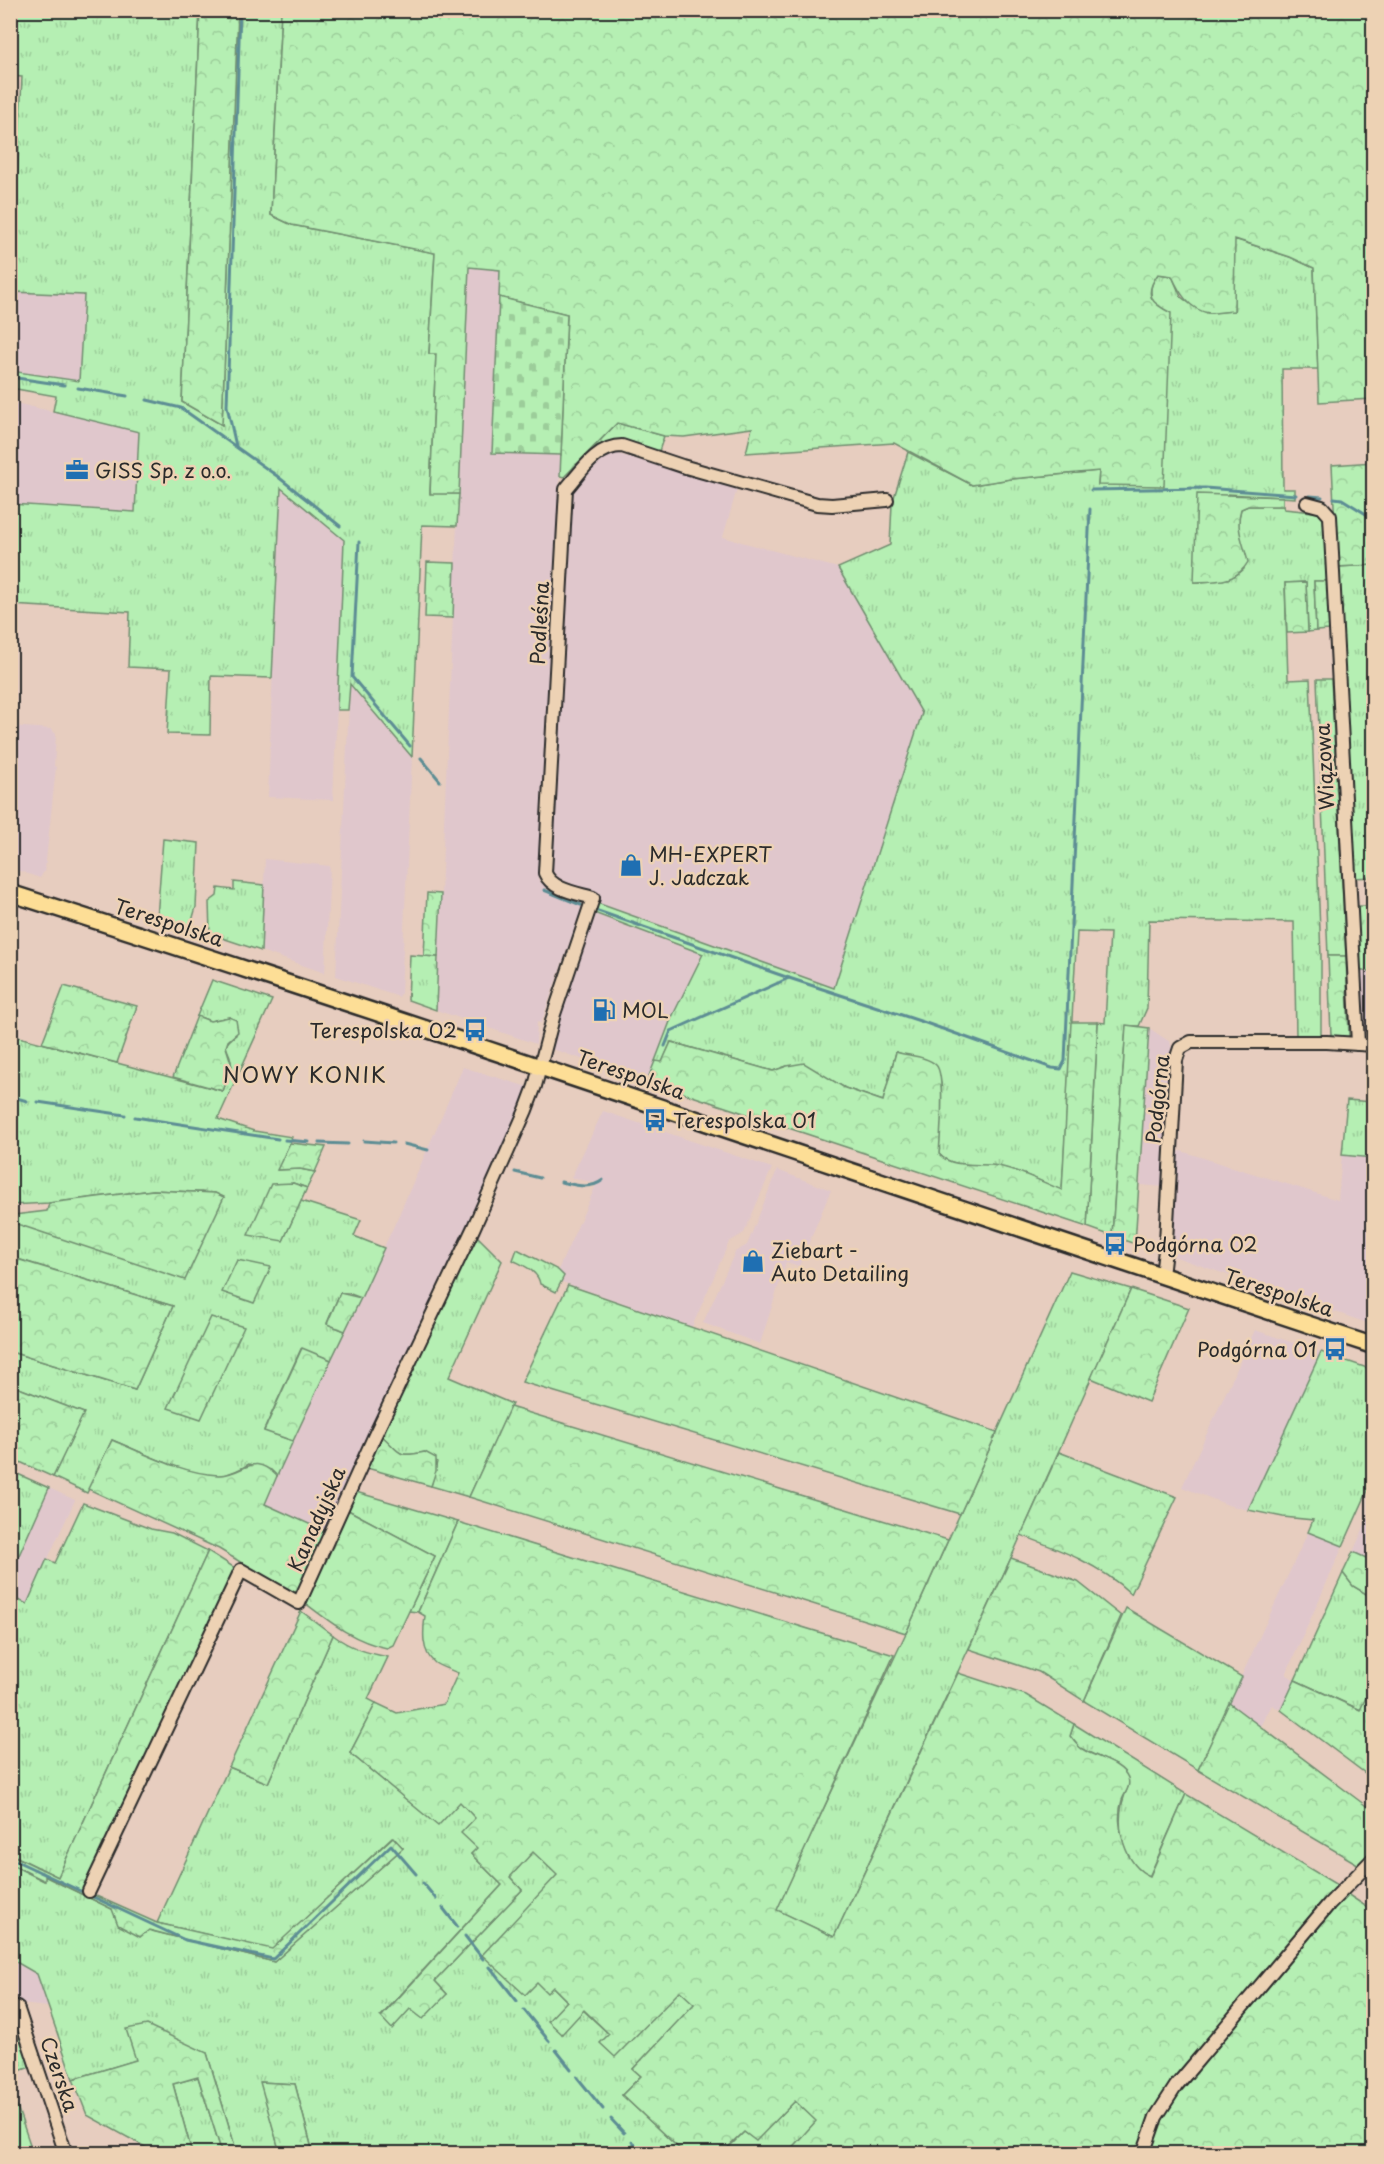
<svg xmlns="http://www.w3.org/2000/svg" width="1384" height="2164" viewBox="0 0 1384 2164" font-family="'Playpen Sans',sans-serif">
	<defs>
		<pattern id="grass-tufts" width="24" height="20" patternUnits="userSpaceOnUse" patternTransform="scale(1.5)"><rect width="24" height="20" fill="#b5efb3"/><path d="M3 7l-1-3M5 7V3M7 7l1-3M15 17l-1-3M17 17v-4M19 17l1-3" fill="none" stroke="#9ccd9a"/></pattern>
		<pattern id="forest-crowns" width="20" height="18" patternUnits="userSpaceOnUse" patternTransform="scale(1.5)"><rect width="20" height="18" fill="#b5efb3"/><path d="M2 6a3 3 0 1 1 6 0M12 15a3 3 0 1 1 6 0" fill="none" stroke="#9ccd9a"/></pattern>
		<pattern id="cemetery-stones" width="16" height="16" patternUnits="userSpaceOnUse" patternTransform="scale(1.5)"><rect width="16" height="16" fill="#b5efb3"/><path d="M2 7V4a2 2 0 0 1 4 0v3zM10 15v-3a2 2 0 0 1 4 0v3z" fill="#9ccd9a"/></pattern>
	</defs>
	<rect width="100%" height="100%" fill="#e7cdbf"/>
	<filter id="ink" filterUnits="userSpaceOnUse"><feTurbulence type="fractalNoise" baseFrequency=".0167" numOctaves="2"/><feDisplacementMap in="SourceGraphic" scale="12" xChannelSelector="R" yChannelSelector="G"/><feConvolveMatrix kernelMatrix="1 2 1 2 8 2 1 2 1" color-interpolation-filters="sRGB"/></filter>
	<g filter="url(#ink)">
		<g fill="#e0c7cc">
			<polygon points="468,267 500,270 492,452 561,455 538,879 544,885 584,902 541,1023 537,1022 536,1044 436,1010"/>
			<polygon points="12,292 84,295 79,381 11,371"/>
			<polygon points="15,403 139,431 135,512 11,504 10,447 13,445 14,434 11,431 11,406"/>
			<polygon points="615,453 737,489 723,537 838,568 922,713 834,988 597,903 600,896 563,883 552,871 571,492 607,454"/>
			<polygon points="280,487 344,540 333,800 268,797"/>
			<polygon points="350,683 412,757 401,993 399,997 336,976"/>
			<polygon points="11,726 51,729 56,734 54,766 56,767 45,870 40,878 11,868"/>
			<polygon points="265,859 330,866 325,973 261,951"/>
			<polygon points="594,913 703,953 671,1019 647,1081 549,1048"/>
			<polygon points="1357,971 1373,971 1373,1038 1362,1038"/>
			<polygon points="1149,1028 1170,1042 1173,1053 1165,1187 1140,1185"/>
			<polygon points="463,1067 531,1088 327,1532 264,1504 398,1217"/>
			<polygon points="603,1111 772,1168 744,1233 729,1242 692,1327 562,1282 564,1276 558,1270 597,1183 571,1178"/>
			<polygon points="1181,1151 1338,1200 1342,1155 1373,1158 1373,1325 1170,1255 1176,1153"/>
			<polygon points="777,1170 831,1190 799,1266 786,1262 760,1344 703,1323 735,1252 747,1245"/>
			<polygon points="1255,1330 1321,1352 1248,1510 1228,1505 1182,1487"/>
			<polygon points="49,1488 75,1500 27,1604 11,1596 11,1573"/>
			<polygon points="1373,1507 1373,1561 1353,1552"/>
			<polygon points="1308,1532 1343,1546 1286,1674 1295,1680 1281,1710 1272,1705 1260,1727 1229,1703"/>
			<polygon points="10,1959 37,1974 49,2007 11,2003"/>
		</g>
		<g fill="url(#grass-tufts)" stroke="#708d6f" stroke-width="1.5">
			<polygon points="11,11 200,11 182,402 222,425 238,11 281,11 271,215 292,225 435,253 429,353 436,353 430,493 459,494 457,526 422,525 412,757 350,684 348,710 337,710 344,540 281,488 272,678 211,676 210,735 167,734 171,669 128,667 130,612 11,605 11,504 135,512 139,432 53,411 56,396 11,388 11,371 79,381 84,295 12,292 22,77 11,76 11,79"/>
			<path d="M 1234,239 L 1290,257 L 1314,268 L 1318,369 L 1282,369 L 1283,489 L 1295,489 L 1295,498 L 1228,494 L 1194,582 C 1213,581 1230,583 1244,569 L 1246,554 C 1238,542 1237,522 1241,509 L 1248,506 L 1283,506 L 1284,509 L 1323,513 L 1327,581 L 1314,581 L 1316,631 L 1308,632 L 1306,582 L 1285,583 L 1288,680 L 1310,679 L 1321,956 L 1321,1034 L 1318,1036 L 1296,1035 L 1294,922 L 1149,920 L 1147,1008 L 1139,1026 L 1126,1026 L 1112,1236 L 1087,1227 L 1098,1022 L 1105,1023 L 1110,933 L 1077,932 L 1062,1191 C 1042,1182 1021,1171 999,1167 C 981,1162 953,1170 939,1154 L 941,1083 L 902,1054 L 896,1052 L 883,1101 L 845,1088 L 825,1077 L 787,1066 L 773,1071 L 671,1042 L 662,1063 L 655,1061 L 671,1019 L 703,954 L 594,913 L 597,903 L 834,988 L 922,713 L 838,568 L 890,545 L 892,504 L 908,452 L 972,485 L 1011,479 L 1099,471 L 1098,485 L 1154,304 C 1149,292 1150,284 1158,274 L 1172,276 L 1181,297 L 1192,305 L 1207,313 L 1234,311 Z"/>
			<polygon points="617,423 664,436 658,454 617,441 594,447"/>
			<polygon points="1373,565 1373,877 1353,878 1337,567"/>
			<polygon points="1317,679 1331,679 1346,956 1328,956"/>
			<polygon points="163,839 199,843 196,907 190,928 157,918"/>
			<polygon points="234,882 264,885 261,951 210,934 209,902 217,896 218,888 234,890"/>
			<polygon points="1354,906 1373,906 1373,971 1357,971"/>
			<polygon points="410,955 438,957 436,1010 408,1000"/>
			<path d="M 212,980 L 272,1000 L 218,1119 L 254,1131 L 292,1137 L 278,1170 L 300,1169 L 315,1172 L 307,1188 L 293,1183 L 283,1241 L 301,1201 L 361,1220 L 354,1236 L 384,1248 L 361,1298 L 348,1293 L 340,1293 L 327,1323 L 345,1331 L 331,1360 L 301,1349 L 264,1430 L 293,1441 L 277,1476 L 271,1470 L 249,1464 C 241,1469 233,1473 223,1475 C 192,1479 142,1452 112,1440 L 87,1493 L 53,1477 L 83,1413 L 11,1385 L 11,1352 L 135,1390 L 173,1306 L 11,1257 L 11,1222 L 223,1197 L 215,1193 L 153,1190 L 49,1203 L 11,1205 L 11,1035 L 223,1091 C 225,1084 232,1067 231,1061 C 229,1047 219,1048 236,1035 L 236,1020 L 229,1017 L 210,1021 L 197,1016 Z"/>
			<polygon points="1347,1100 1373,1102 1373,1158 1342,1155"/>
			<path d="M 474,1233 L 502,1261 L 449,1377 L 512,1404 L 469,1497 L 431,1486 L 437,1462 L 425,1452 C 396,1458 401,1453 382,1436 Z"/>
			<path d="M 517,1249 L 558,1270 L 564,1276 L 556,1292 L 540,1284 C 538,1271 524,1266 513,1260 Z"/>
			<polygon points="1070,1271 1131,1289 1011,1558 834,1937 776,1910 906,1633"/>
			<polygon points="1321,1352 1373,1370 1373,1479 1343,1546 1308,1532 1313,1520 1283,1517 1248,1510"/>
			<polygon points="11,1471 49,1488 11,1573"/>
			<polygon points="356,1492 458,1522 418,1612 409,1611 435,1556 348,1510"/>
			<polygon points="83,1503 151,1529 172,1533 208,1551 58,1877 11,1854 10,1596 27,1604 47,1559 55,1563"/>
			<polygon points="1343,1573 1353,1586 1373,1598 1373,1683 1361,1710 1295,1680"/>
			<polygon points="1126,1608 1242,1677 1198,1770 1084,1701"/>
			<path d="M 333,1635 C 350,1648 367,1653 388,1657 L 368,1699 L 376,1703 L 350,1753 L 438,1825 L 460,1801 L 475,1818 L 477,1849 L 471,1854 L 502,1885 L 381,2016 L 410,2009 L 447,1994 L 435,1981 L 522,1890 L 510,1877 L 533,1851 L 557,1874 L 525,1995 L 537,1982 L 553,1987 L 567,2001 L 562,2033 L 583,2010 L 609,2034 L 680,1990 L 695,2004 L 633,2069 L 641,2076 L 622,2095 L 684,2153 L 313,2153 L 295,2084 L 261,2082 L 280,2153 L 237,2153 L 207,2053 L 137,2060 L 73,2079 L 37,1974 L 11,1959 L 10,1864 L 44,1881 L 44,1876 L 112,1909 L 148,1930 L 274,1962 L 403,1848 L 392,1837 L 272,1950 L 157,1923 L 229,1767 L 268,1783 Z"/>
			<path d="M 1074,1724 L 1186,1794 L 1149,1877 C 1118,1860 1114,1816 1128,1787 L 1116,1765 L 1080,1748 L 1070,1736 Z"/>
			<polygon points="10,2003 33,2066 11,2074 10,2074"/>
			<polygon points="198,2077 222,2153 192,2153 173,2084"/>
			<polygon points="10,2086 33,2153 11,2153"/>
			<polygon points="795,2101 817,2121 787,2153 722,2154 744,2132 756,2140"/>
		</g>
		<g fill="url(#forest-crowns)" stroke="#708d6f" stroke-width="1.5">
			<polygon points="200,11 238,11 222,425 182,402"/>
			<path d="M 281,11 L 1373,11 L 1373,399 L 1319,402 L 1314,268 L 1290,257 L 1235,239 L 1234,311 C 1226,311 1216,314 1209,313 C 1189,310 1179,292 1172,276 L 1158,274 C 1143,295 1151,303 1171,313 L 1164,486 L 1098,485 L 1099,471 L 1011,479 L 972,485 L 894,443 L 746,453 L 752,428 L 684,437 L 664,436 L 617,423 L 564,477 L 560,476 L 567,314 L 499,297 L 500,270 L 469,267 L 459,494 L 430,494 L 436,354 L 429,354 L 435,253 L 292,225 L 271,215 Z"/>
			<polygon points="1373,462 1373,565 1337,567 1332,465"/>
			<path d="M 1197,494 L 1283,497 L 1283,506 L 1248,506 L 1241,509 C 1235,529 1244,544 1248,562 C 1236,583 1216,581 1194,582 Z"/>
			<polygon points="427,562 455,563 453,618 425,617"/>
			<polygon points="1314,581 1327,581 1329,630 1316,631"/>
			<polygon points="1306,582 1308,632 1287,633 1285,583"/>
			<polygon points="427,893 441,894 438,957 424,956"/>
			<polygon points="1328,956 1346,956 1349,1037 1331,1036"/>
			<polygon points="64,986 137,1006 117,1063 42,1043"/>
			<polygon points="197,1016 210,1021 229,1017 236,1020 238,1032 228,1041 226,1047 232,1066 223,1091 173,1077"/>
			<path d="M 1071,1022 L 1098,1022 L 1087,1227 L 647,1081 L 655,1061 L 662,1062 L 671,1042 L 773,1071 L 787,1066 L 804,1063 L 845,1088 L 883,1101 L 896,1052 C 908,1056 927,1056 936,1065 C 946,1075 940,1138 939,1154 C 953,1170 981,1162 999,1166 C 1021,1171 1042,1182 1062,1190 Z"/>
			<polygon points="1126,1025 1149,1028 1135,1244 1112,1236"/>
			<polygon points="290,1143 326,1147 315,1172 300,1169 277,1170"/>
			<polygon points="293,1183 307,1188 283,1241 248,1235 271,1184"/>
			<polygon points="153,1190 215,1193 224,1197 185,1280 11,1222 14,1215 47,1211 49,1203"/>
			<polygon points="10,1257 173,1306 135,1390 11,1352"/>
			<polygon points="237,1260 271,1267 254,1303 222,1292"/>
			<polygon points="568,1285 997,1432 960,1514 522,1382"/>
			<polygon points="1131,1289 1189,1308 1148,1402 1091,1378"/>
			<polygon points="340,1293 361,1298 345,1331 327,1324"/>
			<polygon points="211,1317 244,1327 201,1419 168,1408"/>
			<polygon points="302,1348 331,1360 293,1441 264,1431"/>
			<polygon points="11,1385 84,1413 53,1477 11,1458 13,1444 10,1443"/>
			<polygon points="510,1407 948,1540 906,1633 469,1497"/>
			<path d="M 382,1436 C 402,1453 395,1458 425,1452 L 436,1458 L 436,1471 L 431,1486 L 367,1468 Z"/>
			<path d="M 112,1440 C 146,1454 181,1473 218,1475 C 244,1476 251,1450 277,1476 L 265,1504 L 327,1532 L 296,1596 L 219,1549 L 88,1489 Z"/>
			<path d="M 1059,1452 L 1177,1497 L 1131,1594 C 1099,1564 1061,1550 1021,1535 Z"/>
			<path d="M 348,1510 L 435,1556 L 393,1645 L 387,1648 C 355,1642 331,1623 305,1603 Z"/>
			<path d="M 458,1522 L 894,1655 L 777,1910 L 834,1937 L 958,1673 L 1026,1695 L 1074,1724 L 1070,1736 C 1073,1740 1077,1746 1082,1749 C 1095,1758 1122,1762 1128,1778 C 1131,1787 1125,1792 1122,1800 C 1114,1824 1125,1866 1150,1876 L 1186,1794 L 1337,1885 L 1167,2092 L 1139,2153 L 850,2154 L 841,2145 L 833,2153 L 787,2153 L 816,2121 L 795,2101 L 756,2141 L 744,2132 L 722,2153 L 684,2153 L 622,2095 L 641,2076 L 633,2069 L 694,2004 L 680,1991 L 615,2057 L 600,2043 L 609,2034 L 584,2010 L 562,2034 L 548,2021 L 567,2001 L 553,1987 L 547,1993 L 537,1983 L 525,1995 L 482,1955 L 557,1875 L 533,1852 L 510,1877 L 522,1890 L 435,1981 L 447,1994 L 423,2019 L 410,2009 L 392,2029 L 381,2017 L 502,1885 L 471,1854 L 477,1848 L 461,1833 L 475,1818 L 460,1802 L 438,1826 L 350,1753 L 376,1703 L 397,1713 L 444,1704 L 458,1673 C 451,1670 441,1667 435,1663 C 421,1652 423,1631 425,1616 L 418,1612 Z"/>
			<polygon points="208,1551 235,1568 85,1891 157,1923 272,1949 393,1837 403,1848 274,1962 149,1930 140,1937 118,1925 112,1909 45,1876 45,1881 11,1864 10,1854 58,1877"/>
			<polygon points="1353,1552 1373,1561 1373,1598 1353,1586 1343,1573"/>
			<polygon points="1011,1558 1078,1582 1121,1616 1084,1701 1039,1672 969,1649"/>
			<polygon points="301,1611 333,1635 268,1783 229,1767"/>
			<polygon points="1295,1680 1360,1710 1373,1683 1373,1779 1281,1710"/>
			<polygon points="1229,1703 1373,1811 1373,1855 1361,1866 1198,1770"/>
			<polygon points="1344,1892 1373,1911 1373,2153 1148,2154 1161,2119 1170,2101"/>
			<polygon points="147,2025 207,2053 237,2153 222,2153 198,2077 173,2084 192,2153 156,2153 87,2115 73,2079 136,2060 126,2029"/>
			<polygon points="260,2082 295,2084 313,2153 280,2153"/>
		</g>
		<polygon fill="url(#cemetery-stones)" stroke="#708d6f" stroke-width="1.5" points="499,297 567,314 561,455 492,453"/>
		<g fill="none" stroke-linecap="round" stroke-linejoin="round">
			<g stroke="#5d8d94" stroke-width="3">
				<polyline points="10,377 64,385"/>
				<polyline points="78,388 127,396"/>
				<polyline points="147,400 181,408 277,476 340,526"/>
				<polyline points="236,446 227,406 240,10"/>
				<polyline points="1091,490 1205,488 1296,495"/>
				<polyline points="1310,496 1322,497"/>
				<polyline points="1334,498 1342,499 1374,519"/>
				<polyline points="359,542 352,677 410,746"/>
				<polyline points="421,758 440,781"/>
				<polyline points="544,890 581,905"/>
				<polyline points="598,911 789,978"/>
				<polyline points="665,1046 671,1031 789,978 923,1022 1052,1068 1061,1069 1065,1061 1090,509"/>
				<polyline points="10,1096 27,1101"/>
				<polyline points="38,1102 125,1115"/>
				<polyline points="135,1117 278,1139"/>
				<polyline points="285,1140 309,1142"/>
				<polyline points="364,1141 393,1143"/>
				<polyline points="319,1143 348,1144"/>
				<polyline points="404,1144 428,1150"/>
				<polyline points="515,1172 540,1178"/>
				<path d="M 561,1182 C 575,1185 590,1190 603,1180"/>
				<polyline points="10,1858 185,1940 273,1959 391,1845 416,1874"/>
				<polyline points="423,1883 436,1899"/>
				<polyline points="443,1908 457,1926"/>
				<polyline points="465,1936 483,1959"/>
				<polyline points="490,1967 517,2001"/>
				<polyline points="524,2010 549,2041"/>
				<polyline points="556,2050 571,2069"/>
				<polyline points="577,2077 603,2109"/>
				<polyline points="611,2119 624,2133"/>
				<polyline points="632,2142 643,2154"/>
			</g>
			<g stroke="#2b2b2b" stroke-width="16">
				<g id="minor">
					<polyline points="1307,503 1322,507 1330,516 1358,1044"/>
					<polyline points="1162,1276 1166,1241 1176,1060 1180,1048 1191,1042 1327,1042 1374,1045"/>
					<path d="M 89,1891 L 241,1570 L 299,1603 L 374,1437 L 473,1229 L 526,1110 L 535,1086 L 554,1014 L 593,898 C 577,893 552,890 545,873 L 566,489 C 581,472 596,446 622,446 L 682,466 L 817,504 L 832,505 L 887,500"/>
					<polyline points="17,2007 66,2154"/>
					<polyline points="1143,2154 1156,2117 1176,2086 1329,1904 1374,1858"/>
				</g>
			</g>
			<g stroke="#2b2b2b" stroke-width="20">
				<path id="major" d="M 10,893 C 466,1039 919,1196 1374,1346"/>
			</g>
			<use href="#minor" stroke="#edd2b4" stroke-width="12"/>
			<use href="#major" stroke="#fdde96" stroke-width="15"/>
		</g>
	</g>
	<defs>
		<g id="office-bare" transform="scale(1.8)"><path d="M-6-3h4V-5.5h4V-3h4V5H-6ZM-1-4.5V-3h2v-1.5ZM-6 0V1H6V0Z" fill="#1f6fb2" stroke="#edd2b4" stroke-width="2.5" paint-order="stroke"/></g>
		<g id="shop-bare" transform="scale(1.8)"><path d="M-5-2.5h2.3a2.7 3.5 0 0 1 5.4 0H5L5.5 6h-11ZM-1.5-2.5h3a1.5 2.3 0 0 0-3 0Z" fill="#1f6fb2" stroke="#edd2b4" stroke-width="2.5" paint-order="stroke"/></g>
		<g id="fuel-bare" transform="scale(1.8)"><path d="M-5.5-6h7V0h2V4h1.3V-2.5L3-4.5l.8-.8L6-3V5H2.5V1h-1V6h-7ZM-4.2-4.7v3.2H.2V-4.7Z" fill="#1f6fb2" stroke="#edd2b4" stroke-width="2.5" paint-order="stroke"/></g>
		<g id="bus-bare" transform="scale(1.8)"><path d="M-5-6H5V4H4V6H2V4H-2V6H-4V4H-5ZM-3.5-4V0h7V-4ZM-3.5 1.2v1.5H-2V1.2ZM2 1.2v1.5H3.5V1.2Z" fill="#1f6fb2" stroke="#edd2b4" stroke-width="2.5" paint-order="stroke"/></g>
	</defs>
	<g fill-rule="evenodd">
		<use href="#office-bare" x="77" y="470"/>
		<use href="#shop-bare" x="631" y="865"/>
		<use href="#fuel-bare" x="604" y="1010"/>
		<use href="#bus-bare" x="475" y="1030"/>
		<use href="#bus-bare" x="655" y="1120"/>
		<use href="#bus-bare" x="1115" y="1244"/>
		<use href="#shop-bare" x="753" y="1261"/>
		<use href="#bus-bare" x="1335" y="1349"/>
	</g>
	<g text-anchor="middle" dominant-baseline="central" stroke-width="5" stroke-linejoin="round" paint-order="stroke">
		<g font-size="20" fill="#2b2b2b" stroke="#edd2b4" text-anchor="start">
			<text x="95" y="470">GISS Sp. z o.o.</text>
			<text x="649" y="854">MH-EXPERT<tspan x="649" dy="23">J. Jadczak</tspan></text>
			<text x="622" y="1010">MOL</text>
			<text x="457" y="1030" text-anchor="end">Terespolska 02</text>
			<text x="673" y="1120">Terespolska 01</text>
			<text x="1133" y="1244">Podgórna 02</text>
			<text x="771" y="1250">Ziebart -<tspan x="771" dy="23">Auto Detailing</tspan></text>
			<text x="1317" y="1349" text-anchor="end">Podgórna 01</text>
		</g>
		<g font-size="20" fill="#2b2b2b" stroke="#edd2b4">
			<text transform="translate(539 623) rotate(-87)">Podleśna</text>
			<text transform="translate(1324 767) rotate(-93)">Wiązowa</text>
			<text transform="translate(169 922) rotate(18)">Terespolska</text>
			<text transform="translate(631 1074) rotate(19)">Terespolska</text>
			<text transform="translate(1157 1099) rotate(-84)">Podgórna</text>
			<text transform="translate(1279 1292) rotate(18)">Terespolska</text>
			<text transform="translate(316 1519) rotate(-66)">Kanadyjska</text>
			<text transform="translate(60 2074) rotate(71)">Czerska</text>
		</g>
		<g font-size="22" letter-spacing="1.5" fill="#2b2b2b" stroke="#edd2b4">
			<text x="305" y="1073">NOWY KONIK</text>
		</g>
	</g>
	<rect width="1384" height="2164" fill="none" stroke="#edd2b4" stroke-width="36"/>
	<rect x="18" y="18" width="1348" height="2128" fill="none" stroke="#2b2b2b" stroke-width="2" filter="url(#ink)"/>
</svg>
